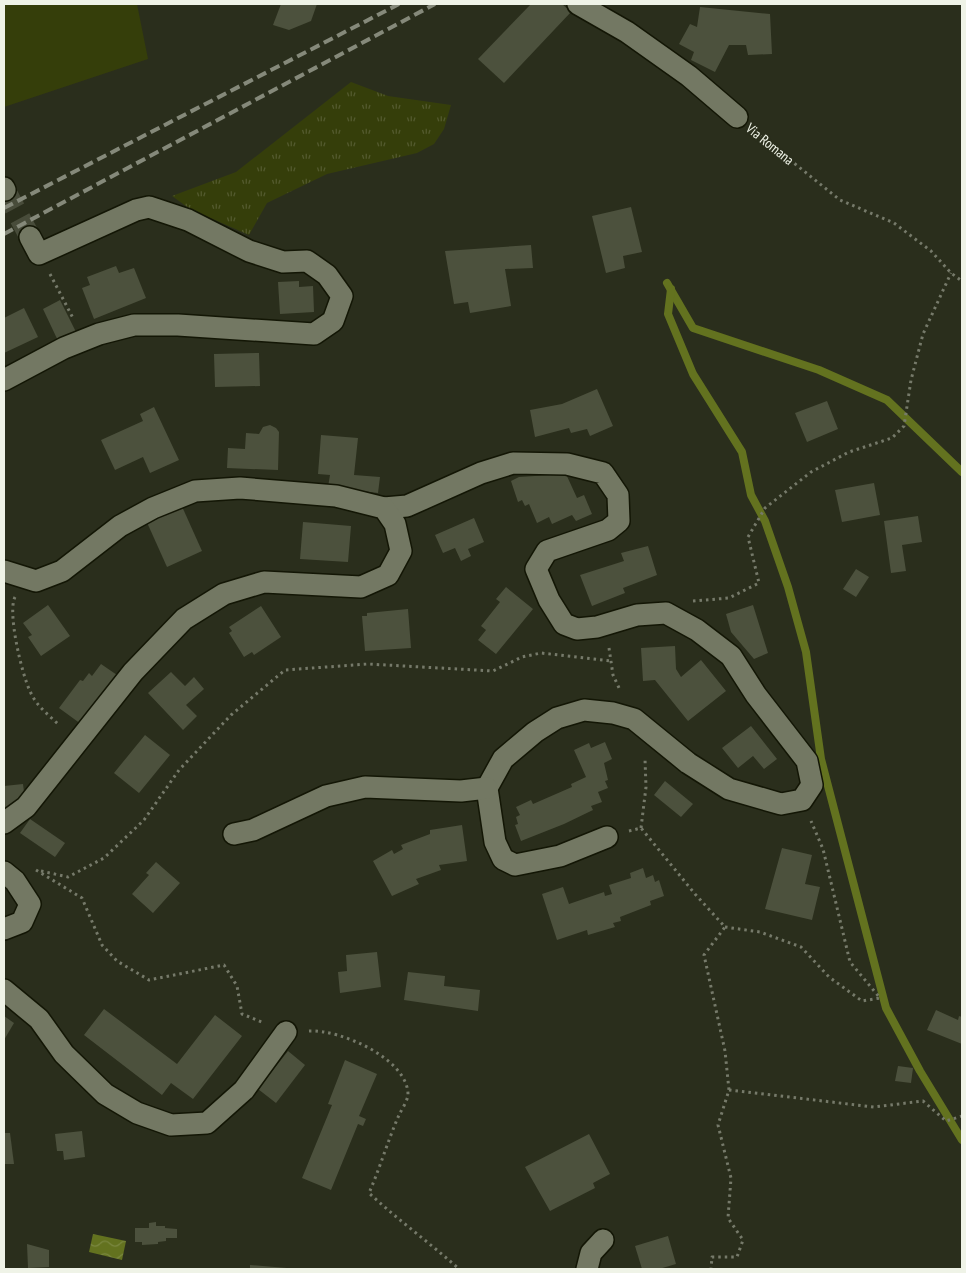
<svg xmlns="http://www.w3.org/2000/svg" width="966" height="1273" viewBox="0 0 966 1273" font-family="'PT Sans Narrow',sans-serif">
	<defs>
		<pattern id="park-tufts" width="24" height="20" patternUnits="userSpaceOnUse" patternTransform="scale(1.25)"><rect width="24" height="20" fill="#353e0a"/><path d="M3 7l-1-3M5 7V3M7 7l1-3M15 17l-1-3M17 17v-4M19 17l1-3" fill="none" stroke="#535a2e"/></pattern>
		<pattern id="water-waves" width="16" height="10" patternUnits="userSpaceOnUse" patternTransform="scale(1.25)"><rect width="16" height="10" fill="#63721f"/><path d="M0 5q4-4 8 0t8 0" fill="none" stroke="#7a8740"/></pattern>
	</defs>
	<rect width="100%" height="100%" fill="#2a2e1c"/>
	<polygon fill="url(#park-tufts)" points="351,82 388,96 451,105 444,129 434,144 417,153 327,174 267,203 249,235 190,209 172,196 236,172"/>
	<polygon fill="#353e0a" points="4,4 137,4 148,59 4,107"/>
	<polygon fill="url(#water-waves)" points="93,1234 126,1241 122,1260 89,1252"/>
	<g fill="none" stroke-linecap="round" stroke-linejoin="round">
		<g stroke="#63721f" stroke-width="8">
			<polyline points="667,283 693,328 819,370 887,400 962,472"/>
			<polyline points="671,289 668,314 693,374 742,452 751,495 765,521 788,587 806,652 821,759 886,1008 920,1071 962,1140"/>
		</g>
	</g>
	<g fill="#4c513d">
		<polygon points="281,4 317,4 311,21 289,30 273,25"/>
		<polygon points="531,4 562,4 571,12 504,83 478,59"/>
		<polygon points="700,7 770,14 772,54 748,55 746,45 729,45 715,72 691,60 694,52 679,44 690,24 697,27"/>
		<polygon points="631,207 642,252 623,256 625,268 606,273 592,216"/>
		<polygon points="531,245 533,268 505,269 511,306 470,313 468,302 454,304 445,251"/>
		<polygon points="116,266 119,273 134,268 146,298 94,319 82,288 90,285 87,277"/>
		<polygon points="299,281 299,287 313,286 314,312 280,314 278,282"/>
		<polygon points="60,300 78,336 60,345 43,309"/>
		<polygon points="24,308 38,337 4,353 4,318"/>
		<polygon points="259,353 260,386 215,387 214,354"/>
		<polygon points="597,389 613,426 590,436 587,429 571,433 569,428 535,437 530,410 562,404"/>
		<polygon points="827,401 838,429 807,442 795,413"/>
		<polygon points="154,407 179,460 150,473 143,457 115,470 101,440 143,421 140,414"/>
		<polygon points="270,425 276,428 279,432 278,470 227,468 228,448 245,449 246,433 259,434 263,427"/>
		<polygon points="321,435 358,438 354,475 380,477 378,493 328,487 330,475 318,474"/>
		<polygon points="566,474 577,498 584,495 592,514 576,521 572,515 552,524 549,517 537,523 529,504 525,506 522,500 518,502 511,481 519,477"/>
		<polygon points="874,483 880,515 842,522 835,490"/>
		<polygon points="180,502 202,551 167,567 145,518"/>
		<polygon points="918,516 922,542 902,545 906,571 891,573 884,521"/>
		<polygon points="474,518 484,542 468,549 471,556 461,561 455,548 443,553 435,535"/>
		<polygon points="303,522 351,526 348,562 300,559"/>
		<polygon points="648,546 657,575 623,588 625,593 592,606 580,575 624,561 621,553"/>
		<polygon points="856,569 869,577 856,597 843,589"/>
		<polygon points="506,587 533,609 496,654 478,640 486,630 481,626 500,602 496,599"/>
		<polygon points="48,605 70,636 41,656 28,637 32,635 23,623"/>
		<polygon points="753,605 768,653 754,659 731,632 726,614"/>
		<polygon points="261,606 281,637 254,655 252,652 244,657 229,633 232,631 229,627"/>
		<polygon points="408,609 411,648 365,651 362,616 367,616 367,613"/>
		<polygon points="675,646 676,669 681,677 701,660 726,691 688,721 655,680 643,681 641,648"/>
		<polygon points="101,664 117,675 81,724 59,708 80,680 83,681 89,673 92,676"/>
		<polygon points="171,672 185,686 194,677 204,689 186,705 197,716 183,730 148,693"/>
		<polygon points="751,726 777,759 764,769 753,756 738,768 722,748"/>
		<polygon points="145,735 170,755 139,793 114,773"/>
		<polygon points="605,742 612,759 604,763 608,780 605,781 608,788 598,792 602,802 591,806 593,810 564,824 521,841 515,825 518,824 516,817 520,815 516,807 531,800 533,804 572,787 571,784 586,777 574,750 589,743 591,748"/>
		<polygon points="665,781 693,804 681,817 654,795"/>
		<polygon points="23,784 25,800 17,808 4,810 4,786"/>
		<polygon points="30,819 65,843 55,857 20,833"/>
		<polygon points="462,825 467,861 439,865 441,870 416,879 419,884 392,896 373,861 392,850 394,854 403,849 401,845 430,834 430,830"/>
		<polygon points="782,848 812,855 805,884 820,887 812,920 765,909"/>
		<polygon points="156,862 180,883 153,913 132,894 149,875 146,873"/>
		<polygon points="643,868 646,878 653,875 655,882 659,880 664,896 650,901 651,905 620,917 621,921 613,923 615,927 588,935 587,930 557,940 542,894 563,887 569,904 604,892 605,896 612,894 609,885 631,878 630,873"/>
		<polygon points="377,952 381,987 340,993 338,972 347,971 346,955"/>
		<polygon points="408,972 445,976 444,986 480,990 478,1011 404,1000"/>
		<polygon points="104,1009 177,1064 215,1015 242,1036 193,1099 171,1083 162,1095 84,1035"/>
		<polygon points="936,1010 958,1020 959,1016 962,1017 962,1044 927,1030"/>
		<polygon points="4,1016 14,1023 4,1040"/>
		<polygon points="288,1051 305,1065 276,1103 258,1089"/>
		<polygon points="345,1060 377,1074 359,1116 366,1119 363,1126 358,1124 331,1190 302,1178 332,1105 328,1104"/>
		<polygon points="898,1066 913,1068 911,1083 895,1081"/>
		<polygon points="82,1131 85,1157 64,1160 63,1151 57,1151 55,1134"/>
		<polygon points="4,1133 10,1133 14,1164 4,1164"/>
		<polygon points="589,1134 610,1174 593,1183 595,1188 550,1211 525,1167"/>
		<polygon points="156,1222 156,1226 165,1226 165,1228 177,1229 177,1238 166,1238 166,1241 158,1242 158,1244 142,1245 142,1242 135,1242 135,1228 149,1228 149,1223"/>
		<polygon points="668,1236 676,1264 659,1269 642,1269 635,1246"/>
		<polygon points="27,1244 49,1250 49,1267 28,1268"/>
		<polygon points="250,1265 287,1268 287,1269 250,1269"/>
	</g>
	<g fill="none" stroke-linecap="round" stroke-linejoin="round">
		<polyline stroke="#484c3a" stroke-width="21" stroke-dasharray="21 11" stroke-linecap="butt" points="5,190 30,237"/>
		<g stroke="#131605" stroke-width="24">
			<g id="street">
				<polyline points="578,4 627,32 689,76 737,117"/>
				<polyline points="4,188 5,190"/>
				<polyline points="4,380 64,348 99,334 134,325 178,325 314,334 333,321 342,296 327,275 307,261 283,262 249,251 188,220 149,207 136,210 39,254 30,237"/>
				<polyline points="384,508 407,506 481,473 513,463 567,464 603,473 618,495 619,521 608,530 547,551 536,569 549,600 564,624 577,629 597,627 637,615 666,613 697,630 731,656 756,695 807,761 812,785 802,800 781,804 729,789 688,763 634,719 613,713 584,710 557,718 535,732 503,759 487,788 495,842 503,859 515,865 560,856 607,837"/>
				<polyline points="4,571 36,581 62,571 120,526 153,508 195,491 240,488 336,496 384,508 395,524 401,551 388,575 361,587 264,582 224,594 184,619 133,672 26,807 4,823"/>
				<polyline points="234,834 253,830 326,796 365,787 461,791 487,788"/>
				<polyline points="4,872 15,881 30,904 22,922 4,929"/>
				<polyline points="4,990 39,1019 64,1054 105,1094 137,1113 171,1125 207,1123 244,1090 286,1032"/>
				<polyline points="587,1269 591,1253 603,1240"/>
			</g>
		</g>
		<g stroke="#767a6a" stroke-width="3" stroke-dasharray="2.5 4" stroke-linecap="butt">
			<polyline points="754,131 840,200 894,223 931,251 951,273 962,281"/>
			<polyline points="50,274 74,320"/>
			<path d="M 15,597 C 7,612 22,675 30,691 C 36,706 49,715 60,726"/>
			<polyline points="693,601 729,598 759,583 748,537 765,508 811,472 849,452 892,438 904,426 911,380 923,334 951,273"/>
			<polyline points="609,648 613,675 620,690"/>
			<polyline points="641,828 646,787 645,759"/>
			<polyline points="629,831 641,828 695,894 725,927 704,955 725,1051 729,1090 718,1125 731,1178 728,1218 743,1240 737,1257 712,1257 711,1269"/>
			<polyline points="36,870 82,898 102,945 117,961 149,980 224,965 237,986 242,1014 264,1023"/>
			<polyline points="41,871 68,877 104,858 144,820 179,770 231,715 285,670 368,664 493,671 522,657 541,653 611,661"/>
			<polyline points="725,927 760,932 801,947 829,977 862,1001 880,998 850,962 823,849 811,821"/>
			<path d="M 309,1031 C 339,1029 407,1058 408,1094 C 408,1100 402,1109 399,1115 C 388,1140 380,1168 369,1193 C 398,1220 430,1243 459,1269"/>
			<polyline points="729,1090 874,1107 923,1101 946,1121 962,1116"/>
		</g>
		<use href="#street" stroke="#737863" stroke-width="21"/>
		<g stroke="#85897a" stroke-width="4" stroke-dasharray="10 5" stroke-linecap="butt">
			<polyline points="4,208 399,4"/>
			<polyline points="4,234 435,4"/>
		</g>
	</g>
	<g text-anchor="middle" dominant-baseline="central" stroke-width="4" stroke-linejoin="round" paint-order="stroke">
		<g font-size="14" fill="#eff3e7" stroke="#2a2e1c">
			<text transform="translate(770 144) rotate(39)">Via Romana</text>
		</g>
	</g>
	<rect width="966" height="1273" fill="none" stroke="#eff3e7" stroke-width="10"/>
</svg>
